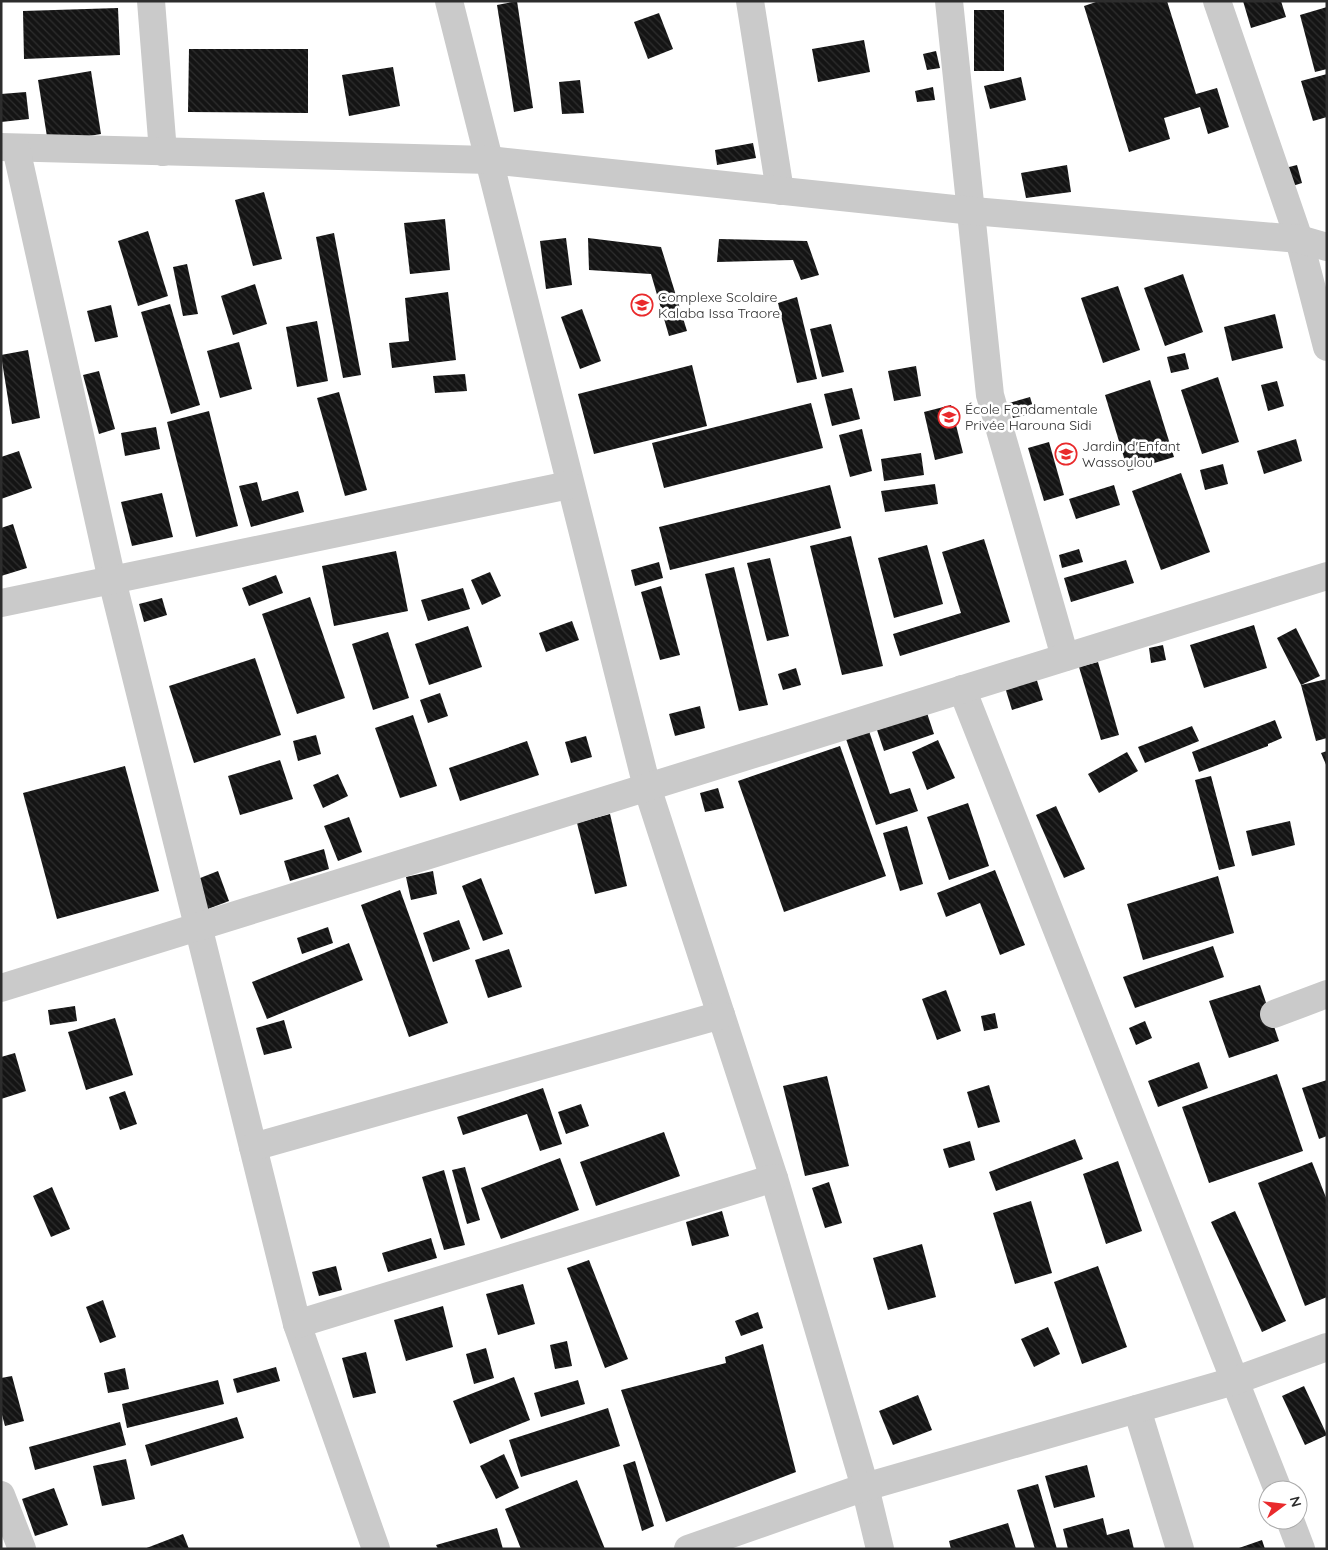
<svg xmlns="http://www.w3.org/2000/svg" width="1328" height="1550" viewBox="0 0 1328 1550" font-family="Quicksand,sans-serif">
	<defs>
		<pattern id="building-back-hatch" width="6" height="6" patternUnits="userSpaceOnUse" patternTransform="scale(1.25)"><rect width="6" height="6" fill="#141414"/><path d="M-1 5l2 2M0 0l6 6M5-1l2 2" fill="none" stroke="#2e2e2e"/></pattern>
	</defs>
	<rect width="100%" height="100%" fill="#fff"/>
	<g fill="url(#building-back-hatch)">
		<polygon points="517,1 533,108 514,112 497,5"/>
		<polygon points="1099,1 1167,1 1196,94 1217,88 1229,127 1208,134 1200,107 1164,118 1170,139 1129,152 1084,6"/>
		<polygon points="1243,1 1281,1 1286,17 1251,28"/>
		<polygon points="1327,7 1327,69 1315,72 1300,15"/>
		<polygon points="118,8 120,55 24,59 23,11"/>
		<rect x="974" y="10" width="30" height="61"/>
		<polygon points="659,13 673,49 648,59 634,22"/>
		<polygon points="864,40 870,72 818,82 812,49"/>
		<polygon points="189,49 308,49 308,113 188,112"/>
		<polygon points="936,51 940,68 927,70 923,54"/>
		<polygon points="393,67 400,106 349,116 342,75"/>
		<polygon points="91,71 101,134 48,143 38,80"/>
		<polygon points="1327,74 1327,117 1313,121 1301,81"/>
		<polygon points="1021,77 1026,100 990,109 984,86"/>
		<polygon points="580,80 584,113 562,114 559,82"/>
		<polygon points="933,87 935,100 917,102 915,91"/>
		<polygon points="26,92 29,119 1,122 1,94"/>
		<polygon points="753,143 756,158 717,165 715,150"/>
		<polygon points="1067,165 1071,192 1026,198 1021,173"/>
		<polygon points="1297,165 1302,183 1286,188 1281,169"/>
		<polygon points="264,192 282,259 253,266 235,200"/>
		<polygon points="445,219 450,270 410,274 404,223"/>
		<polygon points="148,231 168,296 138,306 118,241"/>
		<polygon points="334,233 361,375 343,378 316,237"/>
		<polygon points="566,238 572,285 546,289 540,241"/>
		<polygon points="588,238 661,247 687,331 669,336 651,274 589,270"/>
		<polygon points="719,239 807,241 819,275 801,280 793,260 717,262"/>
		<polygon points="187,264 198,314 183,316 173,267"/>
		<polygon points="1183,274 1203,332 1165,346 1144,288"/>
		<polygon points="255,284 267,324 233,335 221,296"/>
		<polygon points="1118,286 1140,350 1103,363 1081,298"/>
		<polygon points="448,292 456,360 392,368 389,343 409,341 405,298"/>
		<polygon points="797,297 817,379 797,383 778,303"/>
		<polygon points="170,304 200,405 171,414 141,312"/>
		<polygon points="111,305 118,337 95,342 87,311"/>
		<polygon points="582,309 601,361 580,369 561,317"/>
		<polygon points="1275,314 1283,348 1232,361 1224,327"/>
		<polygon points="317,321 328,381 297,387 286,327"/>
		<polygon points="831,324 844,372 822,377 810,329"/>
		<polygon points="239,342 252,389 220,398 207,351"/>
		<polygon points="28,350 40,418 12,424 1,355"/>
		<polygon points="1185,353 1189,369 1171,373 1167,357"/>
		<polygon points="692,365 707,426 594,454 578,394"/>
		<polygon points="916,366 921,396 894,401 888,371"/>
		<polygon points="99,371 115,429 99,434 83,375"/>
		<polygon points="465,374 467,391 435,393 433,376"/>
		<polygon points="1218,377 1239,442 1202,454 1181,390"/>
		<polygon points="1150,380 1174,457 1128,471 1105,395"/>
		<polygon points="1277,381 1284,406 1268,411 1261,385"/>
		<polygon points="852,388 860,419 832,426 824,394"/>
		<polygon points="339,392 367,490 345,496 317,398"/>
		<polygon points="1030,397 1035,413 1013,418 1009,403"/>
		<polygon points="811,403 823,448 664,488 652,443"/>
		<polygon points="951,405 963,453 935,460 924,412"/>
		<polygon points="209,411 238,526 196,537 167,422"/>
		<polygon points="156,427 160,449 125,456 121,433"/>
		<polygon points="862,429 872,471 850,477 839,435"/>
		<polygon points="1296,439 1302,461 1264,474 1257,451"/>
		<polygon points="1049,442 1064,495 1044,501 1028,448"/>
		<polygon points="19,451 32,488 1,499 1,457"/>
		<polygon points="921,453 924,475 884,481 881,459"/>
		<polygon points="1223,464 1228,484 1205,490 1200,470"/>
		<polygon points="1181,473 1210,552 1161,570 1132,491"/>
		<polygon points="257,482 262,501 298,491 304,512 251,527 239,486"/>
		<polygon points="935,484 938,504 885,512 881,491"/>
		<polygon points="830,485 841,528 670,570 659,527"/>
		<polygon points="1114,485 1120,505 1076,519 1069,499"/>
		<polygon points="162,493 173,537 132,546 121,502"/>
		<polygon points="13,524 27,568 1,576 1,528"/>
		<polygon points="851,536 883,666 842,675 810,546"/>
		<polygon points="984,539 1010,622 900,656 893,634 961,613 942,552"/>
		<polygon points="927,545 943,604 894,618 878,558"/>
		<polygon points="1079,549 1083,562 1062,568 1059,555"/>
		<polygon points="396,551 408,611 334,626 322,566"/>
		<polygon points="770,558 789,636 767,641 747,563"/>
		<polygon points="1126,560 1134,583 1071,602 1064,578"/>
		<polygon points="659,562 663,578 635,586 631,570"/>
		<polygon points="734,567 768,705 739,711 705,574"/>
		<polygon points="490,572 501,596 482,605 471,580"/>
		<polygon points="276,575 283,593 249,606 242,588"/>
		<polygon points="661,586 680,655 660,660 641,592"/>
		<polygon points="463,588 470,609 428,621 421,600"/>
		<polygon points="310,597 345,698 297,714 262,614"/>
		<polygon points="162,598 167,615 144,622 139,604"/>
		<polygon points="572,621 579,640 546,652 539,633"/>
		<polygon points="1254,625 1267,668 1204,688 1190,645"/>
		<polygon points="468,626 482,667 429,685 415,644"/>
		<polygon points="1296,628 1320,676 1301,685 1277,638"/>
		<polygon points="388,632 409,698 373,710 352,644"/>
		<polygon points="1163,645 1166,660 1151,663 1149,648"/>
		<polygon points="255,658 281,735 194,763 169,686"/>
		<polygon points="1098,662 1119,735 1101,740 1079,667"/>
		<polygon points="796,668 801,685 783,690 778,674"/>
		<polygon points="1035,674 1043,700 1012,710 1004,684"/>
		<polygon points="1327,679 1327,738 1316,741 1301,685"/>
		<polygon points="440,693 448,716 428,723 420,700"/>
		<polygon points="700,706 705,728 675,736 669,714"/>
		<polygon points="927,713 934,734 884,751 877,730"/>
		<polygon points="413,715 437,786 400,798 375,728"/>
		<polygon points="1275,720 1282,738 1268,744 1268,746 1199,772 1192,752"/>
		<polygon points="1192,726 1199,741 1145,763 1138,747"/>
		<polygon points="869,731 890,794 910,788 918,811 876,825 846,739"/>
		<polygon points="316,735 321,754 298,761 293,741"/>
		<polygon points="586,736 592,757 571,763 565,742"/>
		<polygon points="938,740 955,778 927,790 912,752"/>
		<polygon points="527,741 539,775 460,801 449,768"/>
		<polygon points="840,746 886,876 784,912 738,781"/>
		<polygon points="1327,751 1327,767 1321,753"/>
		<polygon points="1127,752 1138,771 1099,793 1088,774"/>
		<polygon points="280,760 293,799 240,815 228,776"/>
		<polygon points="125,766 159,891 57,919 23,793"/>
		<polygon points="338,774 348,796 323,808 313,785"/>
		<polygon points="1211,776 1235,866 1219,870 1195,780"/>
		<polygon points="718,788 724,808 705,812 700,793"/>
		<polygon points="968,803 989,866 949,880 927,817"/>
		<polygon points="1056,806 1085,869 1064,878 1036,815"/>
		<polygon points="610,814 627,886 595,894 577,823"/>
		<polygon points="349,817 362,852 338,861 324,826"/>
		<polygon points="1290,821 1295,845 1252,856 1246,831"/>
		<polygon points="907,826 923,884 900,891 883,833"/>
		<polygon points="324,849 329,869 290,881 284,861"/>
		<polygon points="995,870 1025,945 1000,955 980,903 946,917 937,893"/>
		<polygon points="218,871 229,901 200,912 190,882"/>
		<polygon points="433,871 437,894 411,900 406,877"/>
		<polygon points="1218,876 1234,933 1143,960 1127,904"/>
		<polygon points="481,878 503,934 483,941 462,886"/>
		<polygon points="400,890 448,1023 409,1037 361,905"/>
		<polygon points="459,920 470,949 433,962 423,933"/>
		<polygon points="328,927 333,943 302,954 297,938"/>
		<polygon points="349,943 363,980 267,1019 252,982"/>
		<polygon points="1213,946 1224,977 1135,1008 1123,977"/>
		<polygon points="509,949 522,987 488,998 475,960"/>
		<polygon points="1260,985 1279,1041 1229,1058 1209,1001"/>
		<polygon points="946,990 961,1031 937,1040 922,999"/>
		<polygon points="75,1006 77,1021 50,1025 48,1010"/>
		<polygon points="995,1013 998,1028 984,1031 981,1016"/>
		<polygon points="115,1018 133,1075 86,1090 68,1032"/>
		<polygon points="284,1020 292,1048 264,1055 256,1028"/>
		<polygon points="1145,1021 1152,1038 1136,1045 1129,1028"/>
		<polygon points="15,1053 26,1091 1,1099 1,1057"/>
		<polygon points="1199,1062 1208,1088 1158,1107 1148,1081"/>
		<polygon points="1277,1074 1303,1151 1209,1183 1182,1107"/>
		<polygon points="827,1076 849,1166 805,1176 783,1086"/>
		<polygon points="1327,1080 1327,1136 1319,1139 1302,1088"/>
		<polygon points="989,1085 1000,1122 978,1128 967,1092"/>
		<polygon points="543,1088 562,1144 540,1151 527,1114 463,1135 457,1117"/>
		<polygon points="125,1091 137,1124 120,1130 109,1097"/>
		<polygon points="581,1104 589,1126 566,1134 558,1112"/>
		<polygon points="664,1132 680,1176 596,1206 580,1162"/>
		<polygon points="1075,1139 1083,1159 996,1191 989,1172"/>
		<polygon points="970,1141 975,1160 949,1168 943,1149"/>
		<polygon points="560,1158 579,1210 501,1239 481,1188"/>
		<polygon points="1118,1161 1142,1231 1106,1244 1083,1174"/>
		<polygon points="1312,1162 1327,1200 1327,1297 1305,1306 1258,1183"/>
		<polygon points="465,1167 480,1220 467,1224 452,1170"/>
		<polygon points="444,1170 465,1245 444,1250 422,1177"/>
		<polygon points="829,1182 842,1223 825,1228 812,1188"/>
		<polygon points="52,1187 70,1229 51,1237 33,1196"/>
		<polygon points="1031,1201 1052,1273 1015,1284 993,1213"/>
		<polygon points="722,1211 729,1236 692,1246 686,1222"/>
		<polygon points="1235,1211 1286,1321 1262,1332 1211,1222"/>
		<polygon points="431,1238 437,1258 388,1272 382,1253"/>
		<polygon points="922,1244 936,1297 888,1310 873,1258"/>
		<polygon points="589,1260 628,1359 605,1368 567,1268"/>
		<polygon points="336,1266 342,1290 319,1296 312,1272"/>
		<polygon points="1098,1266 1127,1347 1082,1364 1054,1282"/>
		<polygon points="523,1284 535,1324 498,1335 486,1294"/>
		<polygon points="103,1300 116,1337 100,1343 86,1307"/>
		<polygon points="443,1306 453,1347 406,1361 394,1320"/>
		<polygon points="758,1312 763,1328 741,1336 735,1321"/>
		<polygon points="1048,1327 1060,1354 1034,1367 1021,1339"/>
		<polygon points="567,1341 572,1366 555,1369 550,1345"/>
		<polygon points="763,1344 796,1472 666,1522 621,1390 726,1363 725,1357"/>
		<polygon points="486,1348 494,1378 474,1384 466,1354"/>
		<polygon points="366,1352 376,1393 353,1398 342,1358"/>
		<polygon points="276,1367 280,1381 237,1393 233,1379"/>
		<polygon points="125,1368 129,1389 108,1393 104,1373"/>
		<polygon points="12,1376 24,1421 5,1426 1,1411 1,1378"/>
		<polygon points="514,1377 530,1420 470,1444 453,1401"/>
		<polygon points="218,1380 224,1404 127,1428 122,1404"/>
		<polygon points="578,1380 585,1404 541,1417 534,1393"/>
		<polygon points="1304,1386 1327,1435 1305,1445 1282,1396"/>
		<polygon points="918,1395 932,1430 893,1445 879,1411"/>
		<polygon points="608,1408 620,1446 521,1477 509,1440"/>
		<polygon points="237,1417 244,1438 151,1466 145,1445"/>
		<polygon points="120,1422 126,1445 35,1470 29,1447"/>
		<polygon points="504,1454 519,1488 496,1499 480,1466"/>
		<polygon points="126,1459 135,1499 102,1506 93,1466"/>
		<polygon points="635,1461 654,1526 642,1531 623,1465"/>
		<polygon points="1087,1465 1095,1497 1054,1508 1045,1476"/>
		<polygon points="577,1480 605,1549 521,1549 505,1509"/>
		<polygon points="1038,1484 1057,1549 1035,1549 1017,1490"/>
		<polygon points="54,1488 68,1525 35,1536 22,1499"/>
		<polygon points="1103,1518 1107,1535 1129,1529 1134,1549 1068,1549 1063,1529"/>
		<polygon points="1008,1523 1016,1549 951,1549 949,1541"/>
		<polygon points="497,1528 503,1549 438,1549 436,1545"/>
		<polygon points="183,1534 189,1549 144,1549"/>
		<polygon points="1262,1540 1265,1549 1239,1549 1239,1548"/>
	</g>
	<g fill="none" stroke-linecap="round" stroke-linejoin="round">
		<g stroke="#cacaca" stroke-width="28">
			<polyline points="151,1 163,152"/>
			<polyline points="449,1 647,787 774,1178 865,1487 880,1549"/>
			<polyline points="750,1 780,191"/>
			<polyline points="949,1 990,395 1065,657"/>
			<polyline points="1217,1 1299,239 1327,347"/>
			<polyline points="1,147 489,160 973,211 1299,239 1327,247"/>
			<polyline points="16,148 112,580 297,1324 376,1549"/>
			<polyline points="1,603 569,485"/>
			<polyline points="962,689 1278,1490"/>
			<polyline points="1,988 1327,576"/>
			<polyline points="1274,1014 1327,994"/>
			<polyline points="253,1147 721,1015"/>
			<polyline points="297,1324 774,1178"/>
			<polyline points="1137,1409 1180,1549"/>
			<polyline points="1,1495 22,1549"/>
			<polyline points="1290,1520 1301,1549"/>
			<polyline points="688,1549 865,1487 1234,1381 1327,1347"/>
		</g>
	</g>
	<defs>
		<g id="school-ring" transform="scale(1.125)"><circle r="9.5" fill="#fff" stroke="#e92a2c" stroke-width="1.5"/><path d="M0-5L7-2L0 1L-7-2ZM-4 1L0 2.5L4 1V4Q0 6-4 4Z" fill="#e92a2c"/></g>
	</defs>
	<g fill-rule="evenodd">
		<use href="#school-ring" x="642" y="305"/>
		<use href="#school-ring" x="949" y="417"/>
		<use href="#school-ring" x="1066" y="454"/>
	</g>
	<g text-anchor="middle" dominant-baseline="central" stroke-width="5" stroke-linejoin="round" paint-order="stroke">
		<g font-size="14" fill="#2d2d2d" stroke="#fff" text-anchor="start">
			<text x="658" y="297">Complexe Scolaire<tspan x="658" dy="16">Kalaba Issa Traore</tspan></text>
			<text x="965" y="409">École Fondamentale<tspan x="965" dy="16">Privée Harouna Sidi</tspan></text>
			<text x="1082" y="446">Jardin d'Enfant<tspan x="1082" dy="16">Wassoulou</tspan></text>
		</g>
	</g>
	<rect width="1328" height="1550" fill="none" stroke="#2d2d2d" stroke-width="5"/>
	<g transform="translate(1283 1505) rotate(75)"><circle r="24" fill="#ffffff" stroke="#ababab"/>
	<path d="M0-4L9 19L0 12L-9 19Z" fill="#e92a2c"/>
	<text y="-8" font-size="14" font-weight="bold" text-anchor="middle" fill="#2d2d2d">N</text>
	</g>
</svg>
